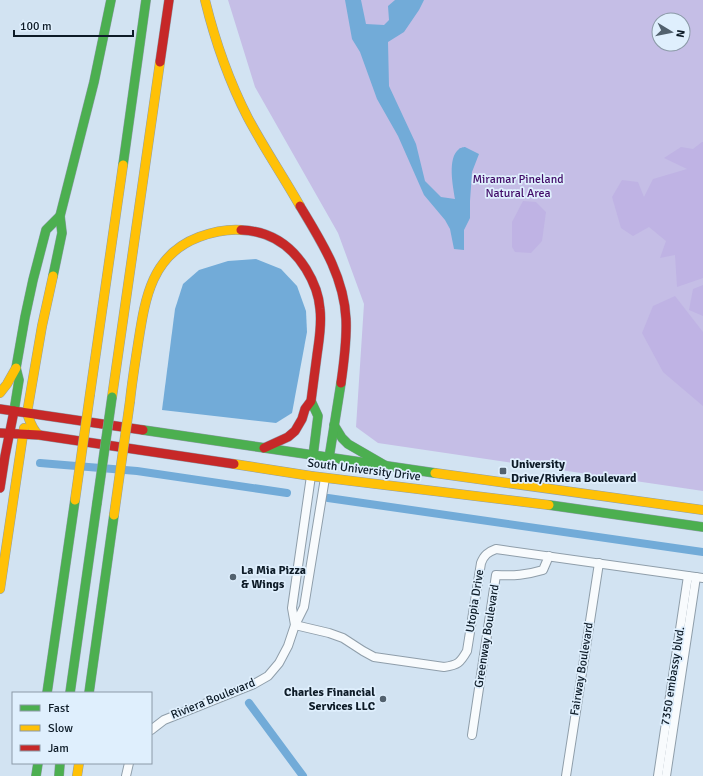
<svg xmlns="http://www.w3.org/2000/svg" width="703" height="776" viewBox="0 0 703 776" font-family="Signika,sans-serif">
	<rect width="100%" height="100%" fill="#d2e3f2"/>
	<path fill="#c5bee6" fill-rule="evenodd" d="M 228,0 L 703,0 L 703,491 L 378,443 L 356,427 L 364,304 L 338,233 L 255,87 ZM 659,20 L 683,20 L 683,44 L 659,44 Z"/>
	<g fill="#bfb3e4">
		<polygon points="702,142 703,142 703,278 677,287 675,255 660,258 666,241 649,227 633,236 621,228 612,197 622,180 638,182 644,197 653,179 687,169 664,158 681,147 693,149"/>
		<polygon points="523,201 536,202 546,212 542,241 531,253 515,252 512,247 512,222"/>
		<polygon points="703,285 703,316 689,310 693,289"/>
		<polygon points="675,296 703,332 703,406 663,372 642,333 653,306"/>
	</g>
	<g fill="#72abd8">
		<path d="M 345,0 L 361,0 L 366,24 L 384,25 L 389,20 L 388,6 L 395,0 L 424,0 L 419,10 L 404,32 L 388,42 L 389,86 L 416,144 L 425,181 L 441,197 L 455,199 C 453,186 447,158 459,149 C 459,148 464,147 465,147 L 479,154 L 472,172 L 470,201 L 470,218 L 464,230 L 464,250 L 454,249 L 450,229 L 445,220 L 424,195 L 398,136 L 377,99 L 360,52 L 352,39 Z"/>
		<polygon points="256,259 281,269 297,286 306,311 307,332 292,413 276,423 162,410 175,309 183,284 199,270 228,261"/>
	</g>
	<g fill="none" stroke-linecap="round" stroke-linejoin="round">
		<g stroke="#72abd8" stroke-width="8">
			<polyline points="40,463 137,471 287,493"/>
			<polyline points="328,498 703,552"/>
			<polyline points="249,703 303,776"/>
		</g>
		<g stroke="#8f9eaa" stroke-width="10">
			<g id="street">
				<path d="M 295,625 L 329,633 L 343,638 L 363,651 L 374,657 L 444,667 C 458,665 460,663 467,651 L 481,563 C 484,555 488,552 496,549 L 703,578"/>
				<polyline points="295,625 292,608 311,476"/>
				<polyline points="151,730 164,720 254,684 268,676 279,663 288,646 295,625 304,607 325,478"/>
				<path d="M 472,735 L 496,575 C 514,576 526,575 543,570 L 549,556"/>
				<polyline points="126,776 129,763"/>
				<polyline points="566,776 599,563"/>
				<polyline points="658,776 688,576"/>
				<polyline points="666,776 696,577"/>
			</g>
		</g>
		<g stroke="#8f9eaa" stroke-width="10">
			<g id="fast">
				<polyline points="123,165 146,0"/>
				<polyline points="53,276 62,233 60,216 94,82 111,0"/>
				<polyline points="311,401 318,416 313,456"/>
				<polyline points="14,411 19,380 16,368 25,317 33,280 46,230 60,216"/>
				<polyline points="334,425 342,438 348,444 386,466"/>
				<polyline points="143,430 435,473"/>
				<polyline points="329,458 341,383"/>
				<polyline points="549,505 703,527"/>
				<polyline points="47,693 75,500"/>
				<polyline points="70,693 97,503"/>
				<polyline points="89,693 114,515"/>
				<polyline points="36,776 38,763"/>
				<polyline points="59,776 60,763"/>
			</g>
		</g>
		<g stroke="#8f9eaa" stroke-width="10">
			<g id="slow">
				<path d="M 205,0 C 215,41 229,81 248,118 C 264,148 283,176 300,206"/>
				<polyline points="0,393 7,384 16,368"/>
				<polyline points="90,394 123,165"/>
				<polyline points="112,397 160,62"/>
				<path d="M 130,401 C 132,382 135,363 138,344 C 145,299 151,255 199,237 C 213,232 226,229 241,230"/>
				<path d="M 39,435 C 32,430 30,421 27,413 L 42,326 L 53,276"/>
				<polyline points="234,464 311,476 549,505"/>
				<polyline points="435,473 703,510"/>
				<polyline points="0,589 24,428"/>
				<polyline points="77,776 79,763"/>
			</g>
		</g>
		<g stroke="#8f9eaa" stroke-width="10">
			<g id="jam">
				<polyline points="160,62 169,0"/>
				<path d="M 300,206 C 321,241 344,276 346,319 C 347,340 344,362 341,383"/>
				<path d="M 241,230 C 270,231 291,245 306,269 C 314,282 319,295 320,309 C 322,325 319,340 317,355 C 315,370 313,386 311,401 L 305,409 L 302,419 L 295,431 L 288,437 L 264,448"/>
				<polyline points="0,409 143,430"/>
				<polyline points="0,433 39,435 234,464"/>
				<polyline points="0,488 5,456 14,411"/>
			</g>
		</g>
		<use href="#street" stroke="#f8fbfd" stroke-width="8"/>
		<use href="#fast" stroke="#4caf50" stroke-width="9"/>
		<use href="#slow" stroke="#ffc107" stroke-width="9"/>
		<use href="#jam" stroke="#c62828" stroke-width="9"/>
		<g stroke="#8f9eaa" stroke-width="10" stroke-linecap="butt">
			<polyline id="fast-bridge" points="97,503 112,397"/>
		</g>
		<g stroke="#8f9eaa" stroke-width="10" stroke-linecap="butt">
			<g id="slow-bridge">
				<polyline points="75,500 90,394"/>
				<polyline points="114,515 130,401"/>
			</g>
		</g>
		<use href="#fast-bridge" stroke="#4caf50" stroke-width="9"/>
		<use href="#slow-bridge" stroke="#ffc107" stroke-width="9"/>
	</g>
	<g fill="#52616e" stroke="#dfeffd" stroke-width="1.5">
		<rect x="499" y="467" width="8" height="8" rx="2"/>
		<circle cx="233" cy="577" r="4"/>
		<circle cx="383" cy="699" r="4"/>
	</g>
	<g text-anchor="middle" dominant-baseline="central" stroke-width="3.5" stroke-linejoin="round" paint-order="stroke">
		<g font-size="12" fill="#410b68" stroke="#dfeffd">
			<text x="518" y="179">Miramar Pineland<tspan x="518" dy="14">Natural Area</tspan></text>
		</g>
		<g font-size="12" font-weight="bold" fill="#0d1b27" stroke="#dfeffd" text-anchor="start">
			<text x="511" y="464">University<tspan x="511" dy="14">Drive/Riviera Boulevard</tspan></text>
			<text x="241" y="570">La Mia Pizza<tspan x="241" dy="14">&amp; Wings</tspan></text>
			<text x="375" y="692" text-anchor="end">Charles Financial<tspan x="375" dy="14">Services LLC</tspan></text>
		</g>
		<g font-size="12" fill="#0d1b27" stroke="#dfeffd">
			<text transform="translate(364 470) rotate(7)">South University Drive</text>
			<text transform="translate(475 601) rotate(-81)">Utopia Drive</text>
			<text transform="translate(487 636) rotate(-81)">Greenway Boulevard</text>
			<text transform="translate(582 669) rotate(-81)">Fairway Boulevard</text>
			<text transform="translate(673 676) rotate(-81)">7350 embassy blvd.</text>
			<text transform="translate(213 699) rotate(-22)">Riviera Boulevard</text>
		</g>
	</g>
	<rect x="12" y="692" width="140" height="72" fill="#dfeffd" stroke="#8b9aa7"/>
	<rect x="20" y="705" width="20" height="6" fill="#4caf50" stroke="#8b9aa7"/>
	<text x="48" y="712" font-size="12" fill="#0d1b27">Fast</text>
	<rect x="20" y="725" width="20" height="6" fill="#ffc107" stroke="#8b9aa7"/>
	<text x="48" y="732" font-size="12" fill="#0d1b27">Slow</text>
	<rect x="20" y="745" width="20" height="6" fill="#c62828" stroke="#8b9aa7"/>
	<text x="48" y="752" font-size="12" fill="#0d1b27">Jam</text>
	<g transform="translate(671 32) rotate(100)"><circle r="19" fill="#dfeffd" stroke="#8b9aa7"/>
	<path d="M0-3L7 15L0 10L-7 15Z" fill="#52616e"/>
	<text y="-6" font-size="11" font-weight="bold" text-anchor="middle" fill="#0d1b27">N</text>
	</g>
	<path d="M14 30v6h119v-6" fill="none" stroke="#0d1b27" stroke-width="2"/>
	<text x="20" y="30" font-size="12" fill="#0d1b27" stroke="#dfeffd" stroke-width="3" paint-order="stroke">100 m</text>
</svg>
